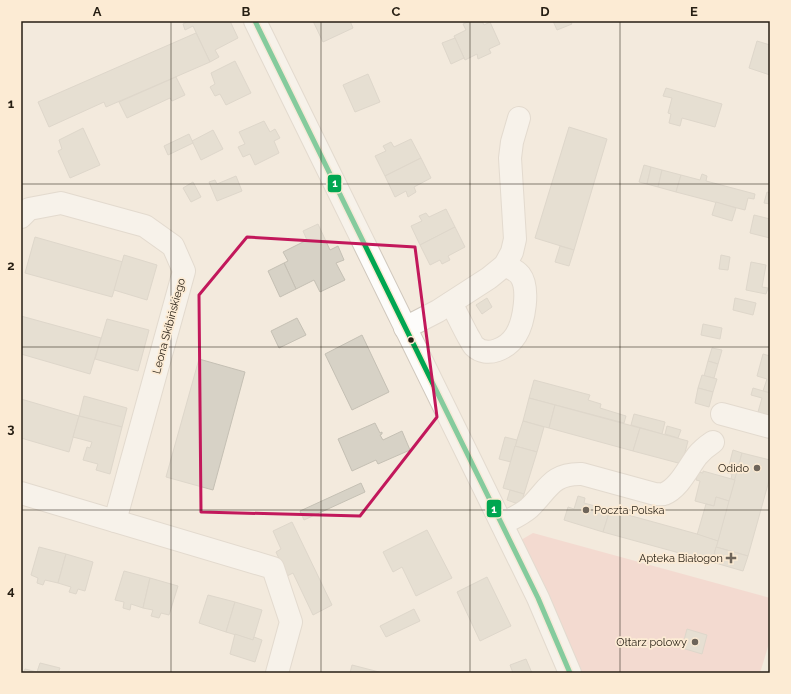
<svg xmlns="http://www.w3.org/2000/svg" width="791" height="694" viewBox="0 0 791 694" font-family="Raleway,sans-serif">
	<rect width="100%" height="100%" fill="#f3eadd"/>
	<polygon fill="#f3c8c2" points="533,533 770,598 770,640 760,673 582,673 548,593 521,540"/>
	<g fill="#d7d2c6" stroke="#c5c0b4">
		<polygon points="189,21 230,21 238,38 215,50 219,57 210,62 193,26 185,30 183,24"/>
		<polygon points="313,21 350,21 353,28 323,42"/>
		<polygon points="470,21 482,21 484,25 490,22 500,44 489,49 491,53 478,59 477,54 465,60 454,36 466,30 463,24"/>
		<polygon points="553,21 570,21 572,24 557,30"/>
		<polygon points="196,33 210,62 106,107 104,102 49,127 38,102"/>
		<polygon points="455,38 464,58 451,64 442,43"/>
		<polygon points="757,41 770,45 770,75 749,68"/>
		<polygon points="235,61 251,93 226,105 220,94 215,96 210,87 215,84 211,73"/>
		<polygon points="368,74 380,102 355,112 343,85"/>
		<polygon points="176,77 185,95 172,101 170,98 127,118 119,102"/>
		<polygon points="666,88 722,104 715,127 682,118 680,126 669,123 671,114 668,113 672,98 663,96"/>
		<polygon points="264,121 270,132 275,129 280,138 274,141 279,153 255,165 250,154 243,157 238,147 245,144 239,132"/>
		<polygon points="569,127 607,139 574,250 535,238"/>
		<polygon points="83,128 100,165 70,178 58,151 62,149 59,140"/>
		<polygon points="213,130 223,149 201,160 192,141"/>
		<polygon points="189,134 193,143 168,155 164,146"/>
		<polygon points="411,139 421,158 385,176 375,156 386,151 383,146 391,142 394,147"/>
		<polygon points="421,158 431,178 414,187 416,192 408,197 406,191 395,197 385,176"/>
		<polygon points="644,165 651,167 647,184 639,182"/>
		<polygon points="651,167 662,170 658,187 647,184"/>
		<polygon points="662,170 681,175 676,192 658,187"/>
		<polygon points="702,174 707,176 706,181 755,194 754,199 748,198 745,210 676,192 681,175 700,180"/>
		<polygon points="236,176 242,191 217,201 209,182 215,180 217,184"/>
		<polygon points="193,182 201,197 191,202 183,188"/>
		<polygon points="767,192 770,193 770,204 764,203"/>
		<polygon points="716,202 736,208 732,221 712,215"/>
		<polygon points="446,209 455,227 420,245 411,226 422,221 419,216 426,213 429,217"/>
		<polygon points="754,215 770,219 770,238 750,233"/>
		<polygon points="318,224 330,250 338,246 344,260 336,263 345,280 320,292 314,280 296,289 284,263 288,261 283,252 307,240 303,231"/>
		<polygon points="455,227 465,247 448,256 450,260 442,264 440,260 430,265 420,245"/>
		<polygon points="35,237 123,262 112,297 25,273"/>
		<polygon points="560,246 574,250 569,266 555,262"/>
		<polygon points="124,255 157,265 147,300 114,290"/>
		<polygon points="721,255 730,257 728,270 719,269"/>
		<polygon points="751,262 766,265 762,287 768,288 766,294 746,290"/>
		<polygon points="284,263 296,289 280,297 268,271"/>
		<polygon points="487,298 492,307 482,314 476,305"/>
		<polygon points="735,298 756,303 753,315 733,310"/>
		<polygon points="21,316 101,338 90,374 21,354"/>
		<polygon points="297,318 306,335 279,348 271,331"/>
		<polygon points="107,319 149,330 138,371 95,359"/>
		<polygon points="703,324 722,328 720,339 701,335"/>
		<polygon points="362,335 389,392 352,410 325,354"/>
		<polygon points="712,348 722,350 718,364 708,361"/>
		<polygon points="763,354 770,356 770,393 763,391 767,379 757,376"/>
		<polygon points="199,359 245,372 213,490 166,477"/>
		<polygon points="708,361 718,364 714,378 704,376"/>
		<polygon points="702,375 717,379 713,392 698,388"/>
		<polygon points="534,380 590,395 588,400 601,404 600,408 626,416 624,423 529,398"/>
		<polygon points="698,388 713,392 709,407 695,403"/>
		<polygon points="753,388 770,393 770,423 756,419 762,398 751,395"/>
		<polygon points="84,396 127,408 122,427 79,416"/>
		<polygon points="529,398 555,405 549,428 523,421"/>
		<polygon points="21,399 79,416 69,452 21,438"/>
		<polygon points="555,405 640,428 633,451 549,428"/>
		<polygon points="634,414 665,422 662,434 631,425"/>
		<polygon points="79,416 122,427 110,474 96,470 98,464 83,460 87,447 90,448 92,442 73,437"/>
		<polygon points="523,421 544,427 537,452 515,446"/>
		<polygon points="375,423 380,433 382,432 382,434 380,435 383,440 402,431 410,450 378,464 376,460 352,471 338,439"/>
		<polygon points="667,426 681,430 678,438 665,434"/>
		<polygon points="640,428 688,441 682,464 633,451"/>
		<polygon points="505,437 517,440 511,462 499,459"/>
		<polygon points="515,446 537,452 524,494 503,488"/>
		<polygon points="733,450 742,453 735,480 731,479 732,474 727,473"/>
		<polygon points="742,453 770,460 770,477 748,556 716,547"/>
		<polygon points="703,471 735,480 729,501 716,497 714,506 695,501 700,481 696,480 698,472 703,473"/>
		<polygon points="361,483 365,492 304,520 300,511"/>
		<polygon points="510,490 524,494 521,505 507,500"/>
		<polygon points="578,496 585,498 584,503 610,510 603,532 564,520 568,507 574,509"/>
		<polygon points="716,497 729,501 718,541 697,535 706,504 714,506"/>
		<polygon points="610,510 697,534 718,541 712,562 603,532"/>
		<polygon points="292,522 332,605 313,615 293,573 287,576 276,552 281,549 273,531"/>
		<polygon points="427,530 452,578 416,596 402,567 393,572 383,552"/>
		<polygon points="39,547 66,554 58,583 45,580 43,585 37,583 38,578 31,575"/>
		<polygon points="716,547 748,556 743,571 712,562"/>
		<polygon points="66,554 93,562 85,591 78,589 76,594 69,592 71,587 58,583"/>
		<polygon points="124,571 150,578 143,608 131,604 130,610 123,608 124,602 115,600"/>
		<polygon points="487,577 511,626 480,641 457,592"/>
		<polygon points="150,578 178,586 169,615 161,613 159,618 151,616 153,610 143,608"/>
		<polygon points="208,595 235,602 226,632 199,623"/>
		<polygon points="235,602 262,610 253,640 226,632"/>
		<polygon points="414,609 420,621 386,637 380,626"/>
		<polygon points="687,629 707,635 702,654 682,648"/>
		<polygon points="235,634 253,640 254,637 262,640 255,662 230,654"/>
		<polygon points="526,659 532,673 513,673 510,665"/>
		<polygon points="40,663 60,668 58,673 23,673 25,669 37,672"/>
		<polygon points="352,665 383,673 350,673"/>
	</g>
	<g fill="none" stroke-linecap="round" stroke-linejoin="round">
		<g stroke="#d0c8bd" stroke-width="24">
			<g id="minor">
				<polyline points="255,21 538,598 570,673"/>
				<polyline points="21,217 29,209 61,203 145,226 173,246 184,271 115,521"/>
				<path d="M 451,303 C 457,314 462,325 468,336 C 470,339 472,344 474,346 C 487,359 508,348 516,335 C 524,322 530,288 520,275 C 516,270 510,268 505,265"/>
				<polyline points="405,328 438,311 489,278 505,265 512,252 515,239 510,158 512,142 519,118"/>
				<polyline points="722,414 770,427"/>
				<polyline points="21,493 273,568 291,622 277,673"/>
				<path d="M 502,524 C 511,519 521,515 529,508 C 548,490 551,473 582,474 L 655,494 C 658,494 662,495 664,494 C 679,488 688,468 697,456 C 702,450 707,446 713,442"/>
			</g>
		</g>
		<use href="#minor" stroke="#fdfcfa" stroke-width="22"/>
		<g stroke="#fcebd4" stroke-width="8">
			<polyline id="bus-1" points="255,21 538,598 570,673"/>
		</g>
		<use href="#bus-1" stroke="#00a651" stroke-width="5"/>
	</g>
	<path d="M0 0H791V694H0ZM 247,237 L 415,247 L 437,417 L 360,516 L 201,512 L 199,295 Z" fill="#f3eadd" fill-opacity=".55" fill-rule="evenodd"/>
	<path fill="none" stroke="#c2185b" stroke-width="3" stroke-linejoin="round" d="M 247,237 L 415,247 L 437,417 L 360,516 L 201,512 L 199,295 Z"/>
	<path fill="none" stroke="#261e13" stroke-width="1" stroke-opacity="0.55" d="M 171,21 L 171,673M 321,21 L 321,673M 470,21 L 470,673M 620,21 L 620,673M 21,184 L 770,184M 21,347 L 770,347M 21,510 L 770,510"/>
	<circle fill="#261e13" stroke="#fcebd4" stroke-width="1.5" cx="411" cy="340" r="3.5"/>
	<g fill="#6e655a" stroke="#fcebd4" stroke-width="1.5">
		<circle cx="757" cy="468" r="4"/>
		<circle cx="586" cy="510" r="4"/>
		<path d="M729 552h4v4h4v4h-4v4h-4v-4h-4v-4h4z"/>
		<circle cx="695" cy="642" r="4"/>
	</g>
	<g text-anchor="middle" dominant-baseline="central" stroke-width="3.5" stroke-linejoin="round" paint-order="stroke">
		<g font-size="11" fill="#261e13" stroke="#fcebd4">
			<text transform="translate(169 326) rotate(-75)">Leona Skibińskiego</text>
		</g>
		<g font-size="11" fill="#261e13" stroke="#fcebd4" text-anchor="end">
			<text x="749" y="468">Odido</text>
			<text x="594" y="510" text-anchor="start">Poczta Polska</text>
			<text x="723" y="558">Apteka Białogon</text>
			<text x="687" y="642">Ołtarz polowy</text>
		</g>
	</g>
	<g stroke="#fcebd4" stroke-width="1.5">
		<rect x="327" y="174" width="15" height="19" rx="4" fill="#00a651"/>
		<rect x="486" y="499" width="16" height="19" rx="4" fill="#00a651"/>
	</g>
	<g font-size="11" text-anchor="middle" font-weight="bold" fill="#fff">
		<text x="335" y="187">1</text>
		<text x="494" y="513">1</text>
	</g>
	<rect width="791" height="694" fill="none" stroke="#fcebd4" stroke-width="44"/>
	<rect x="22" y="22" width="747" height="650" fill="none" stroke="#261e13" stroke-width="1.5"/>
	<g font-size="13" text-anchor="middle" font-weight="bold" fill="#261e13">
		<text x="97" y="16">A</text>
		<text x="246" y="16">B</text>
		<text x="396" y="16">C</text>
		<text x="545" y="16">D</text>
		<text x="694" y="16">E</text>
		<text x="11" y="108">1</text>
		<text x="11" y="270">2</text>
		<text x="11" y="433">3</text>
		<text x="11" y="595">4</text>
	</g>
</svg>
